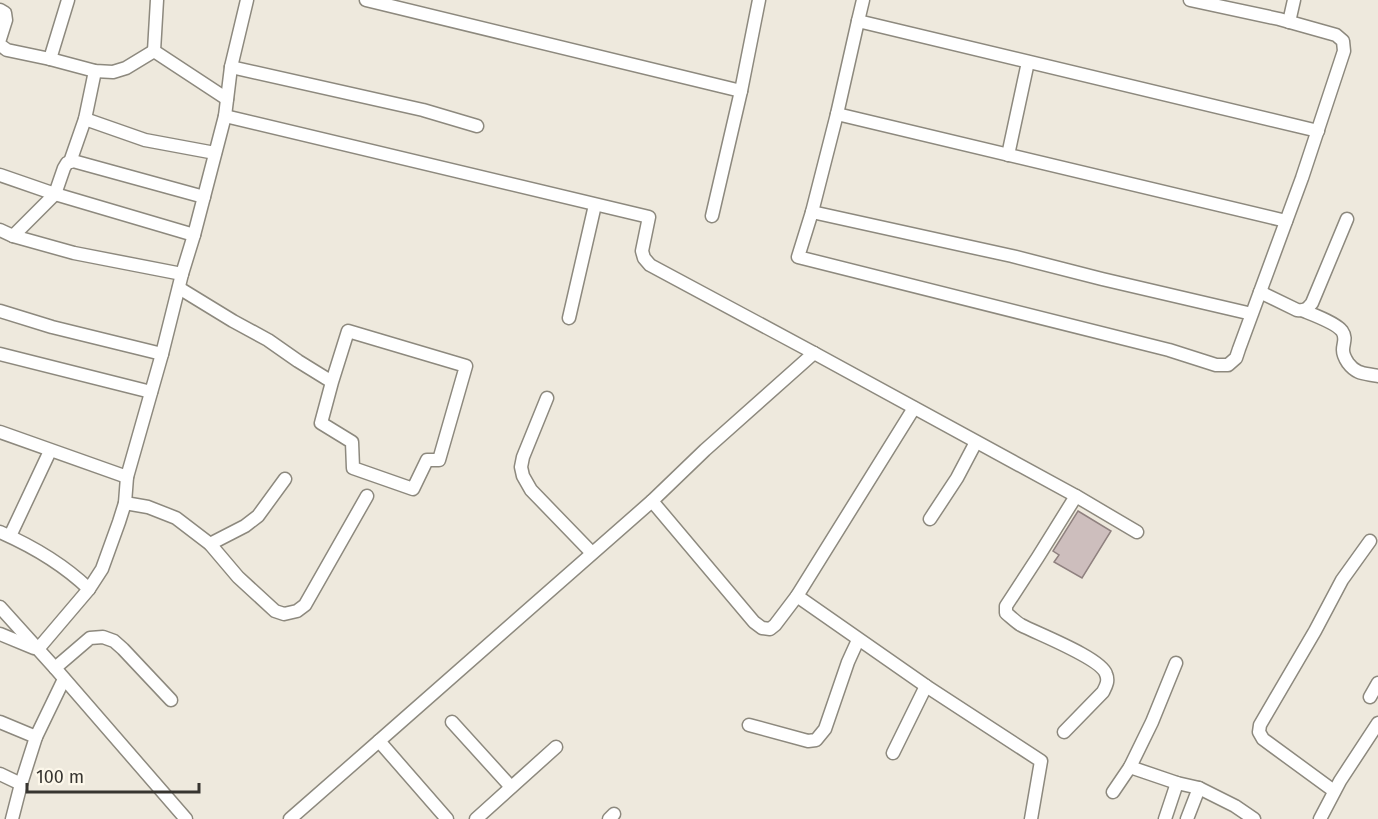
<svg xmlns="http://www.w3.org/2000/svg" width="1378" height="819" viewBox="0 0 1378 819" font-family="'Fira Sans',sans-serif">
	<rect width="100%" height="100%" fill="#eee9dd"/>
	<polygon fill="#cdbebd" stroke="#8f817f" stroke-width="1.5" points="1078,511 1111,531 1082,578 1054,562 1059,555 1053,551"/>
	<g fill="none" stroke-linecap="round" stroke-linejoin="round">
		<g stroke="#8d897e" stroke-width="15">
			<g id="minor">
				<polyline points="157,0 154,51 227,99"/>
				<polyline points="366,0 741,91"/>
				<polyline points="1190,0 1279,19 1336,35 1343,41 1344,51 1302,178 1239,349 1236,358 1228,365 1216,365 1169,350 798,257 812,212 1012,256 1102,279 1252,314"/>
				<polyline points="0,10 5,13 6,20 0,39"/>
				<polyline points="858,21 863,0"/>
				<polyline points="1289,22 1294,0"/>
				<polyline points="0,45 7,50 50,59 95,71 113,72 126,68 154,51"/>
				<polyline points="50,59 68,0"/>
				<polyline points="231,67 423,110 477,126"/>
				<polyline points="837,114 1286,221"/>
				<polyline points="225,116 649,217 642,251 644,258 650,265 814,353 1076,496 1137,532"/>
				<polyline points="85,119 145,140 215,153"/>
				<polyline points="1008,155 1028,62"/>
				<polyline points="70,162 85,119 95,71"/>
				<polyline points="0,175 55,194 194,235"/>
				<polyline points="812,212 837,114 858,21 1318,131"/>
				<polyline points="712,216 741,91 759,0"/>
				<polyline points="0,230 13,236 74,253 182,274"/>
				<polyline points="13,236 55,194 64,168 67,163 73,161 204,197"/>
				<polyline points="179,288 233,321 268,340 298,361 332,382 321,423 352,442 353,468 413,489 427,460 439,460 466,366 348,331 332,382"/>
				<path d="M 1260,292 L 1297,310 C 1305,311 1307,309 1312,303 L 1347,219"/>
				<polyline points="0,311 52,327 162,354"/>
				<path d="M 1304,311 C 1314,315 1336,323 1342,331 C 1347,338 1343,343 1343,350 C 1343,354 1346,360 1348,363 C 1357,375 1365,373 1378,376"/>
				<polyline points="569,318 595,205"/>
				<polyline points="0,354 151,392"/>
				<polyline points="547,398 523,457 521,467 523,476 531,490 592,553"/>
				<polyline points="0,432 127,477"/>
				<polyline points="652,501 754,622 762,628 770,629 775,625 797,596 914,408"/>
				<polyline points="125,503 148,507 176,518 210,544 238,577 275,611 284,614 297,611 305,605 367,496"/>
				<polyline points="930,519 957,478 976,442"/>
				<path d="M 0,532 C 32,546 64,565 89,589"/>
				<polyline points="10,536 50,451"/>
				<polyline points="210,544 245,526 258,516 285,479"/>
				<polyline points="797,596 926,686 1041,761 1031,819"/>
				<polyline points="0,607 55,668 186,819"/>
				<polyline points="0,634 34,648"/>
				<polyline points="38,649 89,589 102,569 119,522 125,503 127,477 162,354 182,274 194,235 225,116 231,67 247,0"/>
				<polyline points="55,668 90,638 103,637 114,641 123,649 171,700"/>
				<polyline points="1370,697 1378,683"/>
				<polyline points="0,722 36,737"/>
				<polyline points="452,722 511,787"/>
				<polyline points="749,725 808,741 816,740 825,729 848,662 858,640"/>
				<path d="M 1064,732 L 1103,692 C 1106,686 1109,681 1106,674 C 1101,658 1038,634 1021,625 C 1016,622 1011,617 1006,613 L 1006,606 L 1038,557 L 1076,496"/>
				<polyline points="379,741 652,501 705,450 814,353"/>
				<polyline points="893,753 926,686"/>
				<polyline points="1130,767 1177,783 1199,788 1235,806 1254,819"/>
				<polyline points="0,774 21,784"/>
				<polyline points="1334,791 1263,739 1259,732 1260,725 1267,713 1315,631 1342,580 1370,541"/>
				<polyline points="1113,792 1130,767 1152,722 1176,663"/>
				<polyline points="12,819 21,784 36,737 64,679"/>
				<polyline points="290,819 379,741 447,819"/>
				<polyline points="476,819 556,747"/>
				<polyline points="609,819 614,814"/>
				<polyline points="1165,819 1177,783"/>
				<polyline points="1187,819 1199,788"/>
				<polyline points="1320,819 1340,781 1378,723"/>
			</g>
		</g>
		<use href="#minor" stroke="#fff" stroke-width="12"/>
	</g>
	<path d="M27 783v9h172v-9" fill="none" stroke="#373530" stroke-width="3"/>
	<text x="36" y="783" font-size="18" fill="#373530" stroke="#fcf7ea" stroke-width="4.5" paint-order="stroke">100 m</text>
</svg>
